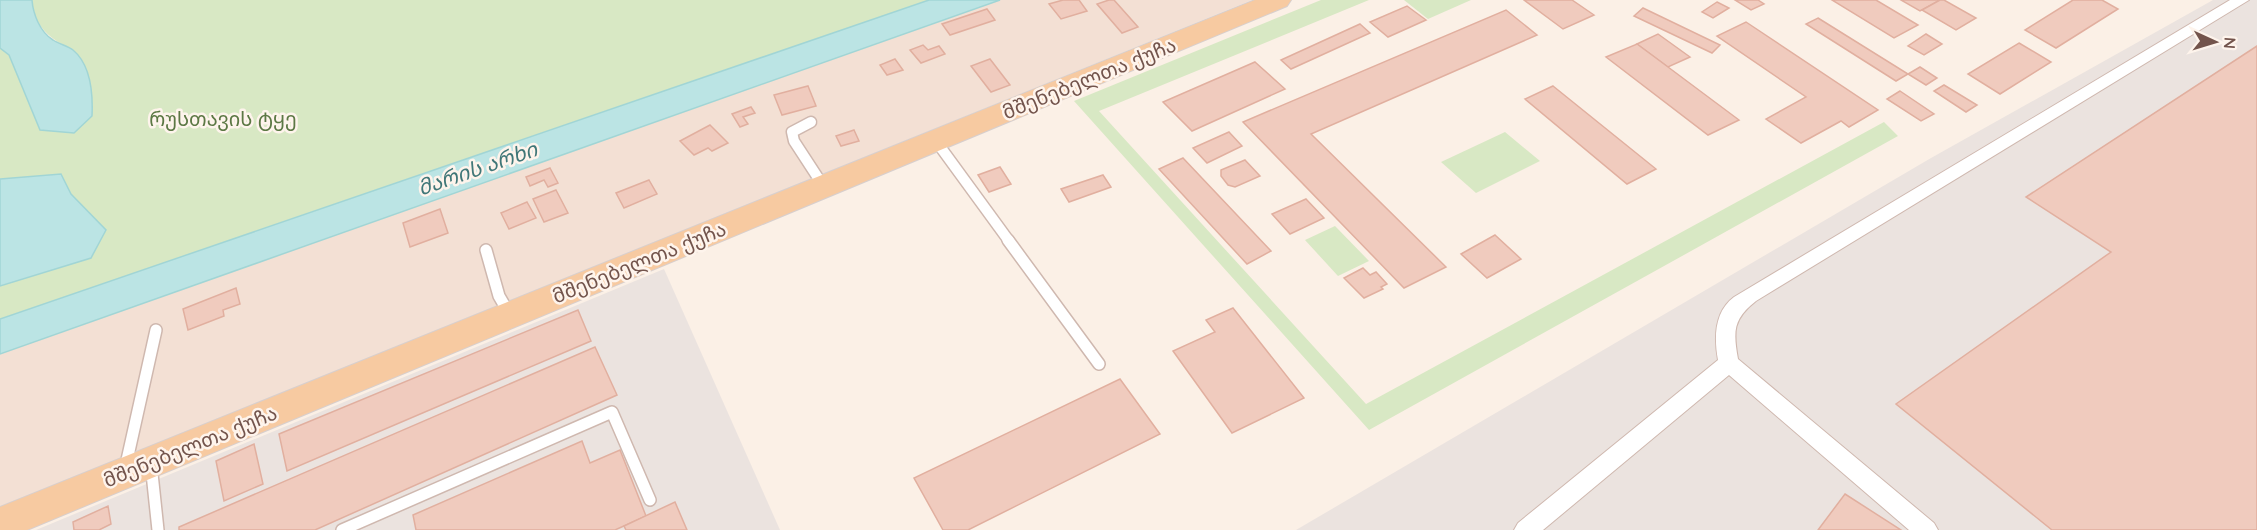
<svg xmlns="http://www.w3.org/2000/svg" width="2257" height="530" viewBox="0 0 2257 530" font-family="Quicksand,'Noto Sans Georgian',sans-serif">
	<rect width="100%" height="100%" fill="#fbf0e6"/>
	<polygon fill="#f3e0d4" points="1000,0 1252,0 0,508 0,354"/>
	<g fill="#ebe3df">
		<polygon points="2213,0 2257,0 2257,530 1296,530 1931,158"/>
		<polygon points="664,269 780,530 36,530"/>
	</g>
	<g fill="#d8e8c4">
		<path d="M 32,0 L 929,0 L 0,319 L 0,286 L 91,258 L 106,230 L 71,194 L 61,174 L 0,179 L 0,48 L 9,55 L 40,130 L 74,51 C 50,38 35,29 32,0 Z"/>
		<polygon points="1321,0 1369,0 1099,111 1366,404 1884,122 1898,136 1369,430 1074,101"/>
		<polygon points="1404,0 1471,0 1428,19"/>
		<polygon points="1505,132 1540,161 1476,193 1441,162"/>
		<polygon points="1335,226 1369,261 1338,276 1305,240"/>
	</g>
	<g fill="#bbe4e4" stroke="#a1d5d5" stroke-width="1.5">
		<path d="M 0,0 L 32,0 C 33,14 40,32 53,40 C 59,44 68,46 73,50 C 91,65 93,95 92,116 L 74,133 L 40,130 L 9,55 L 0,48 Z"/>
		<polygon points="929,0 1000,0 0,354 0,319"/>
		<polygon points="61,174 71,194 106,230 91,258 0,286 0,179"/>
	</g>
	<g fill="#f0cbbe" stroke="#e1af9f" stroke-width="1.5">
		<polygon points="1063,0 1079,0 1087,11 1061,19 1049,4"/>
		<polygon points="1109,0 1114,0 1138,27 1122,33 1097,4"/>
		<polygon points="1524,0 1572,0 1594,15 1563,29"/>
		<polygon points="1735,0 1758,0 1764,4 1751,10"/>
		<polygon points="1832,0 1876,0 1918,25 1894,38"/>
		<polygon points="1901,0 1940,0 1920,11"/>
		<polygon points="1940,0 1944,0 1976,18 1956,30 1922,10"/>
		<polygon points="2073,0 2102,0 2118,9 2056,48 2025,30"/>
		<polygon points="1717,2 1729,8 1713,18 1702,12"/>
		<polygon points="1407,6 1426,20 1388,37 1370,22"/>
		<polygon points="1643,8 1720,45 1712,53 1634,16"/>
		<polygon points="987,9 995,20 950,35 942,24"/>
		<polygon points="1506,10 1537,35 1311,134 1446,267 1404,288 1243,122"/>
		<polygon points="1818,18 1908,74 1896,81 1806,24"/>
		<polygon points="1746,22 1878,110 1849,127 1841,121 1801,143 1766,119 1806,97 1717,36"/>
		<polygon points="1360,24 1370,33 1291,69 1281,60"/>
		<polygon points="1658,34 1690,57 1668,67 1637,44"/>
		<polygon points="1926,34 1942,44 1924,55 1908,46"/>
		<polygon points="2019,43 2051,62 2000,94 1968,74"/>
		<polygon points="1637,44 1668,67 1739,120 1708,135 1606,57"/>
		<polygon points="923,45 928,50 939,46 945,54 921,63 910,50"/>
		<polygon points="2257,46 2257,530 2052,530 1896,404 2111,252 2026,197"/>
		<polygon points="895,59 903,70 887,75 880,65"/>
		<polygon points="990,59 1010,85 991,92 971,66"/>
		<polygon points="1255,62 1285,89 1192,131 1163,102"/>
		<polygon points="1920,67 1937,78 1926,85 1908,74"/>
		<polygon points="1944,85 1977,105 1966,112 1934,91"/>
		<polygon points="808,86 816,106 782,115 774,95"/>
		<polygon points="1553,86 1656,169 1627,184 1525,99"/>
		<polygon points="1900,91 1934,114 1921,121 1887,99"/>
		<polygon points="751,107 755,113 743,117 748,124 740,127 732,114"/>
		<polygon points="710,125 728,143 712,151 708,148 694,155 680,141"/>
		<polygon points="854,130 859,141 841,146 836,136"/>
		<polygon points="1229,132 1242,146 1207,163 1193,148"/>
		<polygon points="1183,158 1271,251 1247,264 1159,169"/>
		<polygon points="1245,160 1260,176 1235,187 1228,185 1221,176 1221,170"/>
		<polygon points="1000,167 1011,184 989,192 978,175"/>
		<polygon points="550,168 558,183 548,187 544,180 530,186 526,177"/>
		<polygon points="1103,175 1111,187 1069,202 1061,189"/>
		<polygon points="649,180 657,194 624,208 616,193"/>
		<polygon points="556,190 568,213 544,222 533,199"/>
		<polygon points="1306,199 1324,218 1290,234 1272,214"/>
		<polygon points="527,202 536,218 509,229 501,213"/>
		<polygon points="440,209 448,233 410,247 403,223"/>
		<polygon points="1495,235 1521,259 1487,278 1461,254"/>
		<polygon points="1363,268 1370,275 1376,272 1387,284 1381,287 1383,289 1364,298 1344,278"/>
		<polygon points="236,288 240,304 223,310 224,316 188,330 183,309"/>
		<polygon points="1233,308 1304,398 1232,433 1173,351 1215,332 1206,320"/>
		<polygon points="578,310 591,341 287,471 279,434"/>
		<polygon points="595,347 617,395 315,530 179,530 179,527"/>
		<polygon points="1120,379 1160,434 968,530 943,530 914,478"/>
		<polygon points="582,441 590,463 620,450 646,516 615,530 416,530 413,515"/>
		<polygon points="254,444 263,484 224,501 216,461"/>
		<polygon points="1845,494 1901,530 1818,530"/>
		<polygon points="675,502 687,530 626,530 624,526"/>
		<polygon points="108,506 111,524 99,530 74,530 73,522"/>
	</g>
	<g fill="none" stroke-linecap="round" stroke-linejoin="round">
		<g stroke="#cfb8af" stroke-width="13">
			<g id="lane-far1">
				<polyline points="811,122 792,132 794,141 824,187"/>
				<polyline points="936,141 1009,241"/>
			</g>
		</g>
		<g stroke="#cfb8af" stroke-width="14">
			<g id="lane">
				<polyline points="1008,240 1099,364"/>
				<polyline points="486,250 499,296 510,315"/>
				<polyline points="151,464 158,530"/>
				<polyline points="125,469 156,330"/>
				<polyline points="342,530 612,412 650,500"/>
			</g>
		</g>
		<g stroke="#cfb8af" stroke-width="2">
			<path id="street" d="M 2230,0 L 2249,0 L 1756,301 C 1733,319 1733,331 1738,359 L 1934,523 L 1938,530 L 1909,530 L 1729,375 L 1543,530 L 1514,530 L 1518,523 L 1718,360 C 1714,338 1714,312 1734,297 Z"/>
		</g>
		<g stroke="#d8cfcd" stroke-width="2">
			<polygon id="primary" points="1255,0 1291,0 1287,6 27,530 0,530 0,507"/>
		</g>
		<use href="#lane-far1" stroke="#fff" stroke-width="10"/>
		<use href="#lane" stroke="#fff" stroke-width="11"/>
		<use href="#street" fill="#fff" fill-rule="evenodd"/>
		<use href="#primary" fill="#f7caa1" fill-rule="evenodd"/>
	</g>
	<g text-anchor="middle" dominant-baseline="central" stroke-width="5" stroke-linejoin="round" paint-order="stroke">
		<g font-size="20" fill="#73544c" stroke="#fef4ec">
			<text transform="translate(1089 78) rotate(-22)">მშენებელთა ქუჩა</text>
			<text transform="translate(639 262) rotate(-22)">მშენებელთა ქუჩა</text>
			<text transform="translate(190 446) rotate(-22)">მშენებელთა ქუჩა</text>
		</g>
		<g font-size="20" fill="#5c7844" stroke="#fef4ec">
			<text x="223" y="118">რუსთავის ტყე</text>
		</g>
		<g font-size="21" font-style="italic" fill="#407778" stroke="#fef4ec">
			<text transform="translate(477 168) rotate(-19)">მარის არხი</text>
		</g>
	</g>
	<g transform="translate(2215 42) rotate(94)" stroke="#fef4ec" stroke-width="4.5" paint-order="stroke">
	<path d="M0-4.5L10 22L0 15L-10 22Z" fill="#73544c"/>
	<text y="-9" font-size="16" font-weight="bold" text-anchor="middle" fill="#73544c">N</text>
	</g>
</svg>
